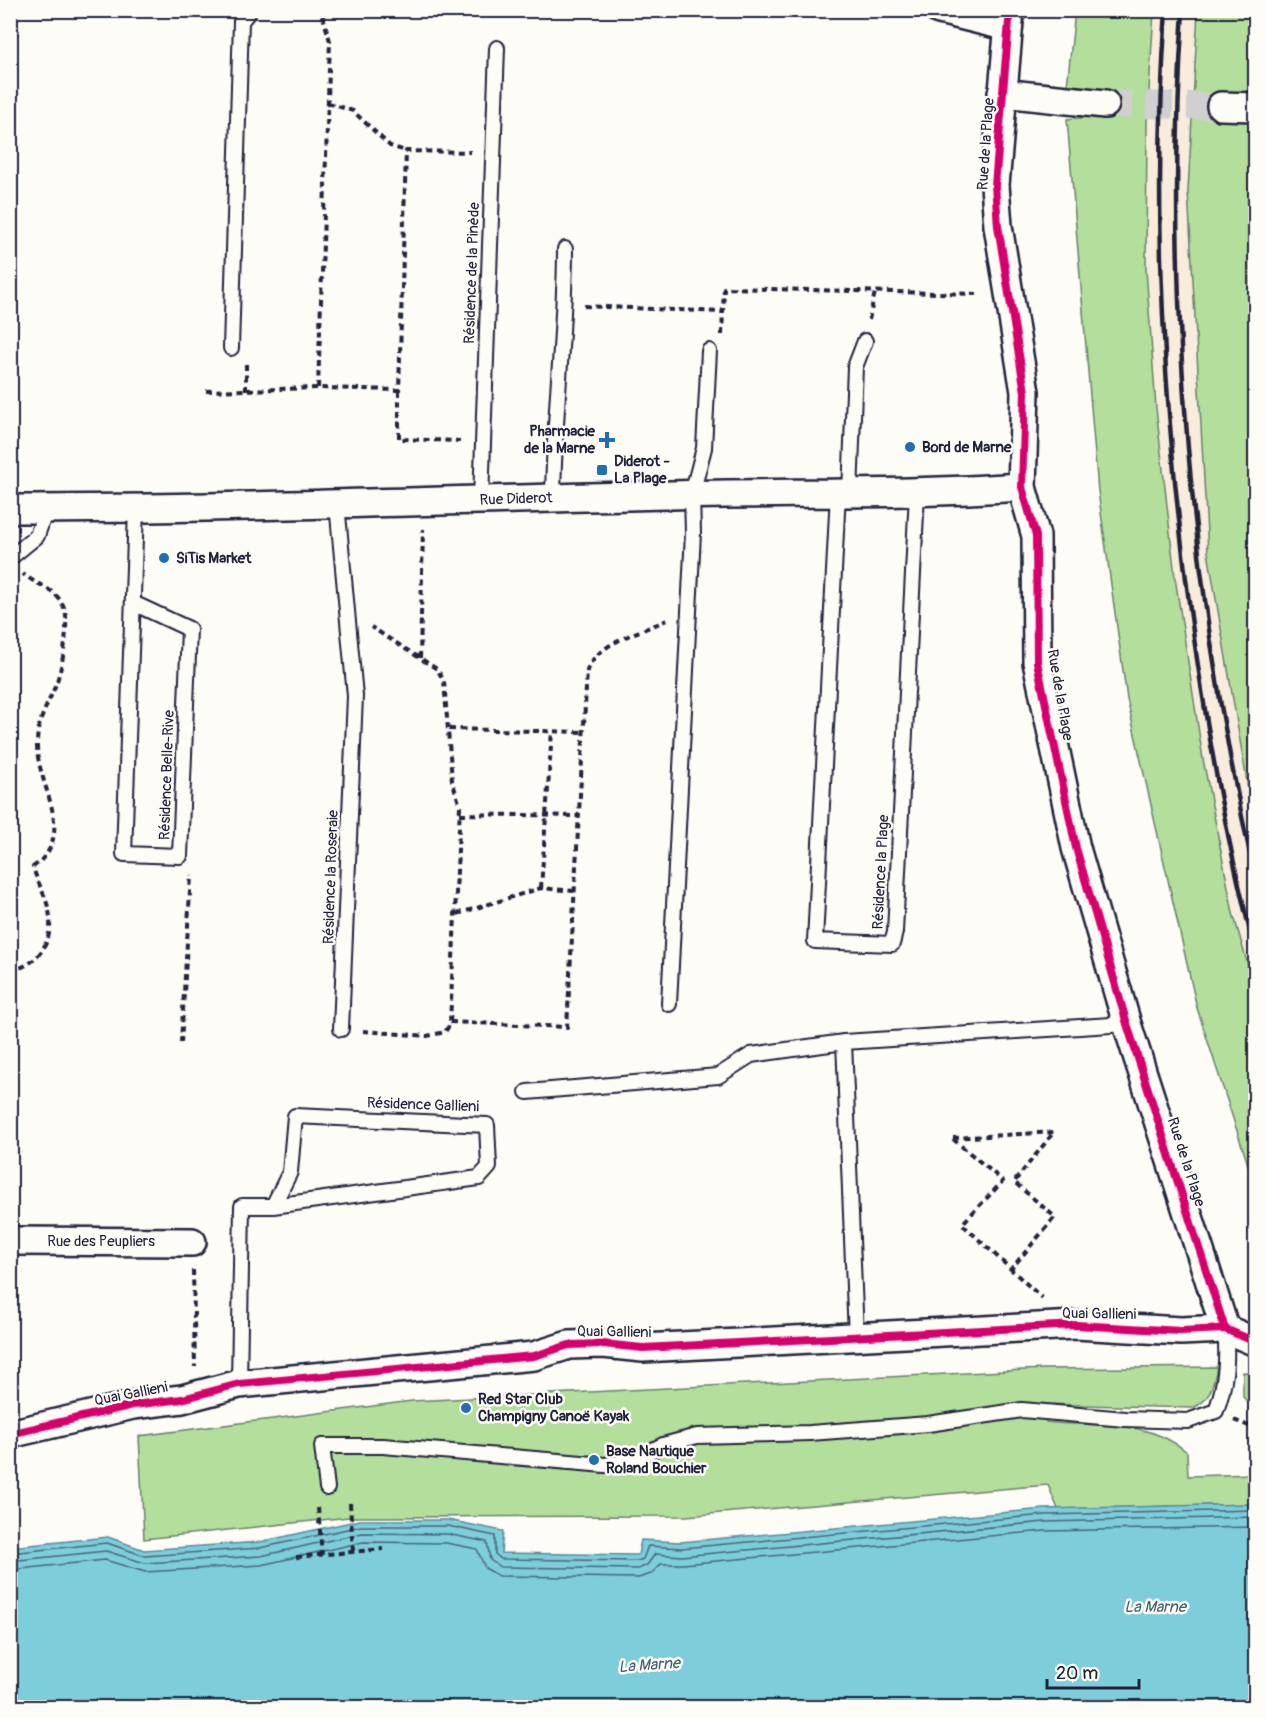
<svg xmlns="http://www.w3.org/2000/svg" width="1266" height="1718" viewBox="0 0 1266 1718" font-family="Pangolin,sans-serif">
	<rect width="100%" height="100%" fill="#fdfcf7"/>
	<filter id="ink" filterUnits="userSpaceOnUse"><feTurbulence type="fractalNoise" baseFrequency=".0167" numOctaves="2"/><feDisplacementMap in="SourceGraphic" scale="12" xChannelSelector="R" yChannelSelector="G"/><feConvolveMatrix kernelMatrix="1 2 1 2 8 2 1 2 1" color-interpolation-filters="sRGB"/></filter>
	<g filter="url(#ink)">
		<polygon fill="#f8eddc" points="1075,11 1255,11 1255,91 1236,100 1256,120 1255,1186 1197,1008 1127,699 1098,491 1067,119 1113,115 1114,97"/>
		<g fill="#b3de9c" stroke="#6a806c" stroke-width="1.5">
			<polygon points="1075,11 1154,11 1147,122 1146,269 1156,408 1175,577 1203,759 1233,913 1255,990 1255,1186 1197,1008 1127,699 1098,491 1067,119 1113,115 1114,97 1067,87"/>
			<polygon points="1198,11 1255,11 1255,91 1236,100 1256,120 1255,829 1208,552 1188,191"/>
			<path d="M 1217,1367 C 1213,1386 1211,1400 1193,1408 L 1046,1404 L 1046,1422 C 1095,1428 1146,1417 1187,1452 L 1188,1476 L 1255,1474 L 1255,1504 L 1058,1509 L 1048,1485 L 686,1516 L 349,1517 L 144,1539 L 139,1436 L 412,1401 L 1044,1369 Z"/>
			<polygon points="1243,1372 1255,1373 1255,1410 1243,1397"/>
		</g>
		<polygon fill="#7ecdda" stroke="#59899a" stroke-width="1.5" points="1255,1504 1255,1707 11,1707 11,1547 108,1537 144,1550 260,1542 360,1520 448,1520 503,1531 501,1553 638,1555 641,1540 681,1542 1044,1509"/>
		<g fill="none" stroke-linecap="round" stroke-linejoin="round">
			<g stroke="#47667b" stroke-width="1.5">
				<polyline points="10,1553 107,1543 145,1556 260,1548 361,1526 448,1526 495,1536 495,1554 501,1559 637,1561 643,1559 648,1546 682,1548 1045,1515 1256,1510"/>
				<polyline points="10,1561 106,1551 145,1563 261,1556 362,1533 447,1534 487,1542 490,1560 500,1567 638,1569 647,1565 655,1554 682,1556 1045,1522 1256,1517"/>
				<polyline points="10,1570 105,1560 145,1572 261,1565 363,1542 446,1543 477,1549 485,1568 499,1576 638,1578 651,1574 661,1564 683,1564 1045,1531 1256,1527"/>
			</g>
			<polyline stroke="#d1d0d1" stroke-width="27" stroke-dasharray="27 14" stroke-linecap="butt" points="1105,104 1221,106"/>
			<g stroke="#22223b" stroke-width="18">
				<g id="service">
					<polyline points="231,348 241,21 250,10"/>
					<polyline points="838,493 815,941 892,944 895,932 917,493"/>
					<polyline points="850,493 855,367 865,341"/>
					<path d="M 553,498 C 554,414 565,332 565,249"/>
					<polyline points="481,500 497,48"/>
					<polyline points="337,504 355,696 341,1029"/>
					<polyline points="10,558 37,536 46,509"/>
					<polyline points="133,603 189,629 180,856 124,854 136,509"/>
					<polyline points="669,1004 693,533 692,494 704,448 709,351"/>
					<polyline points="527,1092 718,1076 751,1055 844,1042"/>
					<polyline points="856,1337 844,1042 1127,1024"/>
					<polyline points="239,1384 242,1206 273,1206 479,1178 489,1167 487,1125 295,1116 290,1172 273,1206"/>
					<path d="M 327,1488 L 322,1446 L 383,1446 L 605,1465 L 628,1462 L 663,1445 L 697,1436 L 810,1433 L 928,1424 L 1022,1410 L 1125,1419 L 1188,1421 L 1216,1411 C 1226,1383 1228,1359 1225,1329"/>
				</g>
			</g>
			<g stroke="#22223b" stroke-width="32">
				<g id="minor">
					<polyline points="939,10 1008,27"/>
					<polyline points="1010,10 995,185 998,226 1025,392 1022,487 1036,536 1037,662 1076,848 1127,1024 1225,1329"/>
					<polyline points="1002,93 1105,104"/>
					<polyline points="1221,106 1256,107"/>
					<path d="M 10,509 C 231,509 451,500 671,495 C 788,492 905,495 1022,487"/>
					<polyline points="10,1241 192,1242"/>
					<polyline points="10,1434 133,1405 182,1399 239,1384 534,1356 569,1345 603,1344 643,1348 1076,1325 1181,1331 1225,1329 1256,1342"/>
				</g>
			</g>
			<g stroke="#22223b" stroke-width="4" stroke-dasharray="6 4.5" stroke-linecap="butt">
				<polyline points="328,103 353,111 390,146 406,151"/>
				<polyline points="584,306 722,312"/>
				<polyline points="869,320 875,292"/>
				<polyline points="722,335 724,288 981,294"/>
				<polyline points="246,364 246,390"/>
				<polyline points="318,388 330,41 321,10"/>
				<polyline points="399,390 399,439 460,441"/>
				<polyline points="206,391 318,388 399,390 406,151 471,152"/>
				<polyline points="420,658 423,529"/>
				<polyline points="449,729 583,732"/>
				<polyline points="460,814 578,816"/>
				<polyline points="541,888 552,731"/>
				<polyline points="457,914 541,888 574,891"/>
				<path d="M 10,970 C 38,967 55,939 49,911 C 46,896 37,882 33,867 C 79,834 36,785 37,744 C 37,720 48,705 56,684 C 63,665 67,636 66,616 C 63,590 39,587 23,574"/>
				<path d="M 450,1022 L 567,1027 L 587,670 C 598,642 641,632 667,620"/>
				<polyline points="363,1031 427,1036 445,1032 450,1024 460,806 452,780 444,681 437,669 371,627"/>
				<polyline points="181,1043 191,875"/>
				<polyline points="953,1138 1054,1132 1014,1182 1055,1217 1011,1269"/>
				<polyline points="953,1139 1003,1181 962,1224 1042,1298"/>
				<polyline points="193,1270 195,1367"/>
				<polyline points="1234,1420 1256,1429"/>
				<polyline points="350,1503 353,1552"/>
				<polyline points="318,1508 322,1555"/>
				<polyline points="296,1557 383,1549"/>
			</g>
			<use href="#service" stroke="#fdfcf7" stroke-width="14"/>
			<use href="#minor" stroke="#fdfcf7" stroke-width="27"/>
			<g stroke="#22223b" stroke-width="4.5">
				<path d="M 1166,10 C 1151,227 1165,444 1197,659 C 1212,758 1230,857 1256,954"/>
				<path d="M 1183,10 C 1164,301 1191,597 1256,881"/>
			</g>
			<g stroke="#fdfcf7" stroke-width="11">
				<g id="cycleway">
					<polyline points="1010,10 995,185 998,226 1025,392 1022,487 1036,536 1037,662 1076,848 1127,1024 1225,1329"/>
					<polyline points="10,1434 133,1405 182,1399 239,1384 534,1356 569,1345 603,1344 643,1348 1076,1325 1181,1331 1225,1329 1256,1342"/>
				</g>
			</g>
			<use href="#cycleway" stroke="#d6006c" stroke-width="8"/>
		</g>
	</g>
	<g fill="#1f6fb2" stroke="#fdfcf7" stroke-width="2">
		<path d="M604 431h6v6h6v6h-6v6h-6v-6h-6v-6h6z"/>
		<circle cx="910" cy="447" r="6"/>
		<rect x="596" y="464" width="12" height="12" rx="3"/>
		<circle cx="164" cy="558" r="6"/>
		<circle cx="466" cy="1408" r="6"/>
		<circle cx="594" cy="1460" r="6"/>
	</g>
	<g text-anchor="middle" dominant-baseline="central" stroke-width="5" stroke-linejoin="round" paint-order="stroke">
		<g font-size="15" fill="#22223b" stroke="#fdfcf7">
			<text transform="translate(986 144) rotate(-86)">Rue de la Plage</text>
			<text transform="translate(472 273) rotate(-88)">Résidence de la Pinède</text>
			<text transform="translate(516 499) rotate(-2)">Rue Diderot</text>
			<text transform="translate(1060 695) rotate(80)">Rue de la Plage</text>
			<text transform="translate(167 775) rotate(-88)">Résidence Belle-Rive</text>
			<text transform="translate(881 872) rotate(-87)">Résidence la Plage</text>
			<text transform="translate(331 877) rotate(-88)">Résidence la Roseraie</text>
			<text transform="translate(423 1105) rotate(2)">Résidence Gallieni</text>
			<text transform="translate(1186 1162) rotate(72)">Rue de la Plage</text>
			<text x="101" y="1241">Rue des Peupliers</text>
			<text transform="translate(1099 1314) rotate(1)">Quai Gallieni</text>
			<text transform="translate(614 1332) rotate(1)">Quai Gallieni</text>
			<text transform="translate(131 1394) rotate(-11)">Quai Gallieni</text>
		</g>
		<g font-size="15" font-weight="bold" fill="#22223b" stroke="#fdfcf7" text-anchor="start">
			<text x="595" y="431" text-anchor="end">Pharmacie<tspan x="595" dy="17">de la Marne</tspan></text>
			<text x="922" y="447">Bord de Marne</text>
			<text x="614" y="461">Diderot -<tspan x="614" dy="17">La Plage</tspan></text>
			<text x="176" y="558">SiTis Market</text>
			<text x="478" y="1399">Red Star Club<tspan x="478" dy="17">Champigny Canoë Kayak</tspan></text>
			<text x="606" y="1451">Base Nautique<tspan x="606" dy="17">Roland Bouchier</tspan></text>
		</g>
		<g font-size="16" font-style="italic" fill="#425e73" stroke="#fdfcf7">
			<text x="1155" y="1607">La Marne</text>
			<text transform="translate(649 1665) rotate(-4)">La Marne</text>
		</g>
	</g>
	<rect width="1266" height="1718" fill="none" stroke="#fdfcf7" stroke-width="36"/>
	<rect x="18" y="18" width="1230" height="1682" fill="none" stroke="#22223b" stroke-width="2" filter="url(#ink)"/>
	<path d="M1047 1679v9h92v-9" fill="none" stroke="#22223b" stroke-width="3"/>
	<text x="1056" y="1679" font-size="18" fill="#22223b" stroke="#fdfcf7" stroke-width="4.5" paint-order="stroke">20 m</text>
</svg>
